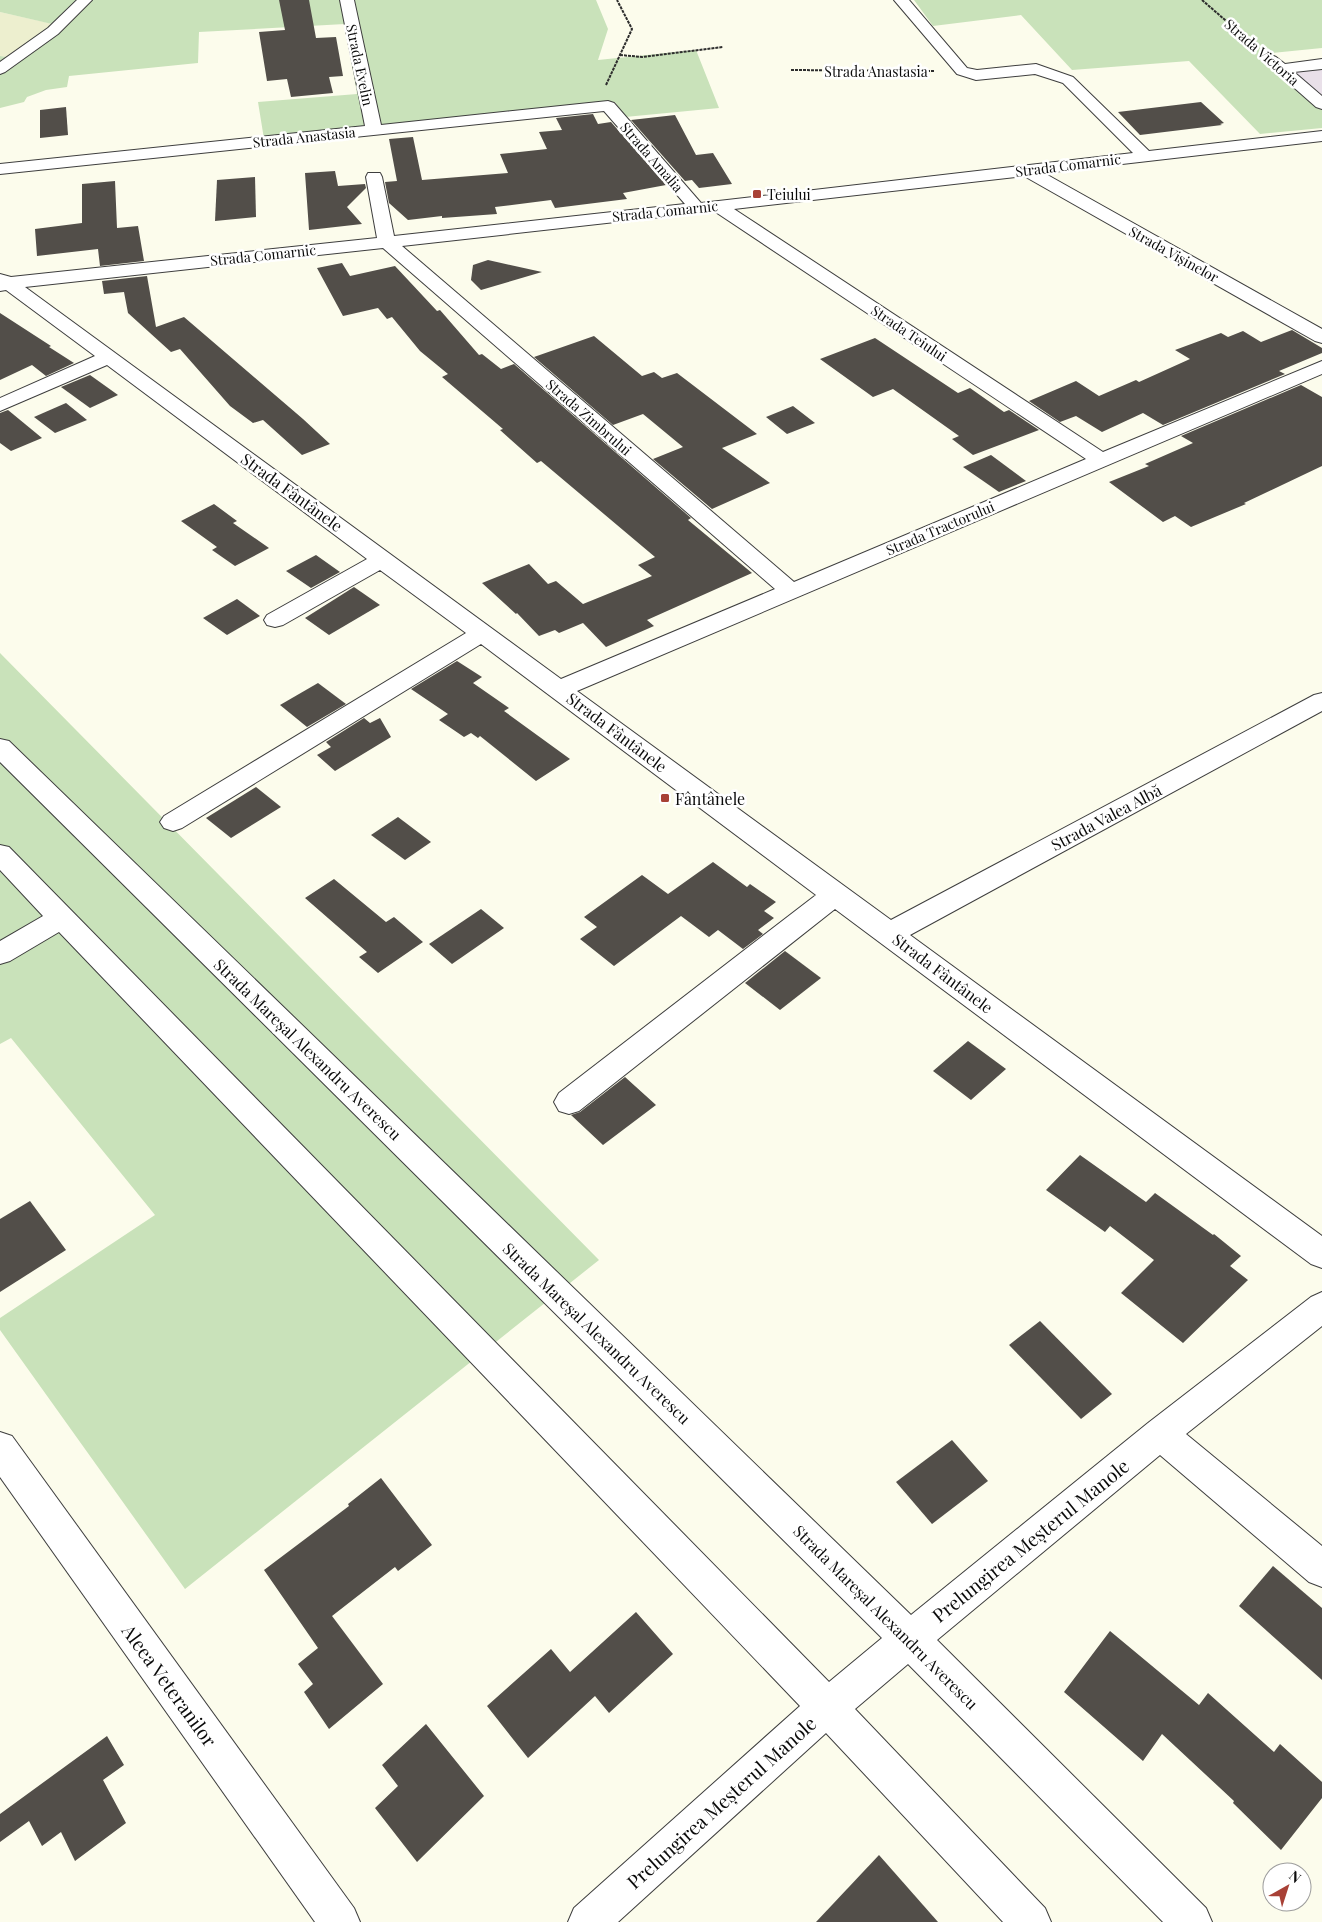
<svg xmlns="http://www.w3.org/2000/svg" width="1322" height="1922" viewBox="0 0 1322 1922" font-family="'Playfair Display',serif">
	<rect width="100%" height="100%" fill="#fcfcec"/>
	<polygon fill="#e9e0e9" points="1322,67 1322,98 1289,70"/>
	<polygon fill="#edefcf" points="0,12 53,24 7,57 0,56"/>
	<g fill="#c9e2ba">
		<polygon points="0,0 596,0 608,29 598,60 696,50 719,108 625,117 615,102 264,139 258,102 357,94 345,24 199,32 198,63 69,76 67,87 46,90 27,97 24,102 0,108 0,56 7,57 52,24 0,12"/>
		<polygon points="914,0 1322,0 1322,48 1272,53 1322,98 1322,128 1260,134 1189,61 1072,70 1021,15 933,26"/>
		<polygon points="0,653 599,1260 185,1589 0,1330 0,1318 155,1215 11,1038 0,1044"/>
	</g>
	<g fill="#524e49">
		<polygon points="279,0 309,0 316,38 336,37 343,76 329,77 333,93 291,97 287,79 267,81 259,32 285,30"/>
		<polygon points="1201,102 1224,123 1220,124 1222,125 1140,135 1118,112"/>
		<polygon points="66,107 68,135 40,138 40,110"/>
		<polygon points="593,114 598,124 611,122 666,185 623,193 627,199 555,208 551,200 495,207 497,214 442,218 442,216 408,220 389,203 385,182 397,181 389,139 413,137 422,180 508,173 500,154 547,149 539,132 562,130 556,118"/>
		<polygon points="675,115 696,155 713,153 732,184 699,188 692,180 685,181 631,120"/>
		<polygon points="335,171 338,186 365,184 366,188 347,207 362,224 309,230 305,173"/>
		<polygon points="255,177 256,217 215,221 217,180"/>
		<polygon points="115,181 117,228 138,226 144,261 100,266 98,249 37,256 35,229 82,223 82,184"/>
		<polygon points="488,260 542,272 481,290 471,280 473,265"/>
		<polygon points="342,263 350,276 395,266 437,311 440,310 479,355 482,354 501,369 514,364 691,518 688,520 752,573 647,620 654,626 606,647 583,623 559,633 555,630 539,636 517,613 516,614 482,583 529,564 548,584 556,581 583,604 652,576 638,565 655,557 541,461 537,463 500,430 503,429 442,377 448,374 420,351 392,317 387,319 378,308 343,316 317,268"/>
		<polygon points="147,276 156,327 184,317 303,419 330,444 302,455 263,420 253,423 230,406 180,349 171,352 128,313 124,292 104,294 102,281"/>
		<polygon points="0,313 51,346 49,347 74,363 46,376 32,365 0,380"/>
		<polygon points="1292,330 1322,348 1322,353 1279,371 1285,374 1163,425 1143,413 1102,432 1076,416 1060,422 1029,401 1076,381 1099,396 1136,380 1139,382 1190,359 1175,350 1221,333 1228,337 1243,331 1261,342"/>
		<polygon points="594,336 642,376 654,372 662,378 677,373 757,434 722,448 770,483 712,509 653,459 683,447 643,414 613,425 534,357"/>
		<polygon points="875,338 958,393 970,388 1004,412 1009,410 1039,430 973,455 952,439 959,436 893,389 873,397 820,359"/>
		<polygon points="90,375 118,395 90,408 61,387"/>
		<polygon points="1301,385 1322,397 1322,466 1244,503 1246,504 1191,527 1175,516 1163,522 1109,482 1149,466 1145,464 1193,443 1181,436"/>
		<polygon points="66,403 87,420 55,433 34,417"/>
		<polygon points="793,406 815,423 787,434 766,417"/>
		<polygon points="8,410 42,438 11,451 0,443 0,413"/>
		<polygon points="991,455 1026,481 999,492 963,467"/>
		<polygon points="214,504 237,521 233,523 269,548 235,566 212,550 217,547 181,521"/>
		<polygon points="316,555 340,572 311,588 286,571"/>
		<polygon points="354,587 380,605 329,635 305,618"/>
		<polygon points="237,599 260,616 227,635 203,618"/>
		<polygon points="457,661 482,677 473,683 509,708 504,711 570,759 536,781 480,736 478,738 471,733 464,737 439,720 448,714 411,689"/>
		<polygon points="318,683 346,704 307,727 280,705"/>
		<polygon points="364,718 370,723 380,718 391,737 335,771 317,755 331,747 326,742"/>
		<polygon points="256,787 281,807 231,838 206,818"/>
		<polygon points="398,817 431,842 405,860 371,835"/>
		<polygon points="713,862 747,887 750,884 776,902 764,911 774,918 758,930 763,934 743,949 718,930 709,937 681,916 614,966 580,939 597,927 584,917 642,875 668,894"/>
		<polygon points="334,879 386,922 394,917 423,942 378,973 359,957 367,952 305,898"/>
		<polygon points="481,909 504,928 452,964 429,944"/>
		<polygon points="785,951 821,978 780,1010 745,983"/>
		<polygon points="968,1041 1006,1069 971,1100 933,1071"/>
		<polygon points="625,1077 656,1105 603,1145 571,1115 580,1112"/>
		<polygon points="1080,1155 1146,1202 1155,1193 1213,1235 1214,1234 1241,1256 1230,1266 1248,1280 1183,1343 1121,1293 1154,1260 1110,1226 1105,1232 1046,1190"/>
		<polygon points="30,1201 66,1250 0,1292 0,1219"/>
		<polygon points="1040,1321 1112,1394 1081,1419 1009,1345"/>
		<polygon points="952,1440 988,1481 932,1524 896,1482"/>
		<polygon points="381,1478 432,1545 398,1571 395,1567 332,1616 383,1684 329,1729 304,1692 313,1684 298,1664 318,1648 264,1570 349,1506 348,1504"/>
		<polygon points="1273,1566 1322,1608 1322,1680 1239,1606"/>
		<polygon points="636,1612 673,1654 609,1713 595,1696 528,1758 487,1706 551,1649 570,1672"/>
		<polygon points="1110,1631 1199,1705 1208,1693 1274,1752 1280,1744 1322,1782 1322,1798 1281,1850 1233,1803 1234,1801 1162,1734 1143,1761 1064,1692"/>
		<polygon points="426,1724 484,1796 417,1862 375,1808 398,1786 382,1765"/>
		<polygon points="107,1736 124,1765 103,1780 126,1823 75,1861 61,1832 42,1846 29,1821 0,1842 0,1814"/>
		<polygon points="879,1855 938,1922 816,1922"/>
	</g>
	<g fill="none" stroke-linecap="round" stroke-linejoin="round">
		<g stroke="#3e3e3e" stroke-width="2">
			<g id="minor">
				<polygon points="77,0 92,0 58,34 5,72 0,74 0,62 48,28"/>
				<path d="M 340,0 L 354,0 L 381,125 L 608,101 L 614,103 L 701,203 L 1133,153 L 1063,83 L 1035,74 L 976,80 L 957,74 L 894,0 L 909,0 L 967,68 L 977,70 L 1036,64 L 1073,77 L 1149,151 L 1322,131 L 1322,141 L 1044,173 L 1322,329 L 1322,343 L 1315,341 L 1024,176 L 734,209 L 1103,452 L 1322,361 L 1322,374 L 577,691 L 891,920 L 1314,695 L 1322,693 L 1322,711 L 910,935 L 1322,1236 L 1322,1268 L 1311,1264 L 835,909 L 579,1111 L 569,1114 L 559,1111 L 554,1102 L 559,1093 L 816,895 L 481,644 L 182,828 L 173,831 L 164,828 L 160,822 L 164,816 L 466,633 L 380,570 L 283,625 L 275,627 L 267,625 L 264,620 L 267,615 L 367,559 L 107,365 L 0,411 L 0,398 L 95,356 L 6,290 L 0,291 L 0,274 L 11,277 L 377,238 L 366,177 L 368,173 L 380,173 L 382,177 L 394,236 L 685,204 L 604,111 L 0,174 L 0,164 L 365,126 ZM 714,211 L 1086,459 L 794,582 L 402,246 ZM 383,248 L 775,589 L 561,679 L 25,287 Z"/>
				<polygon points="1271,55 1276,57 1285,64 1322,59 1322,69 1294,72 1322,96 1322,109 1316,107 1266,63 1263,60 1266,57"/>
				<polygon points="0,739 9,741 911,1615 1148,1423 1311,1297 1322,1292 1322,1326 1186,1434 1322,1546 1322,1587 1309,1582 1160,1455 937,1640 1206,1908 1212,1922 1163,1922 908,1664 855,1709 1045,1908 1051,1922 1003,1922 826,1733 618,1922 568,1922 574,1908 800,1706 59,932 10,961 0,964 0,941 43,916 0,870 0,845 9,847 829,1682 882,1638 0,762"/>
				<polygon points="0,1432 12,1436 354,1908 360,1922 315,1922 0,1477"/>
			</g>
		</g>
		<g stroke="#2d2d2d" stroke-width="2" stroke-dasharray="3 1" stroke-linecap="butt">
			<polyline points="1202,0 1255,46"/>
			<polyline points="620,55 642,57 723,47"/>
			<polyline points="791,70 934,71"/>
			<polyline points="606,85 632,29 617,0"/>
		</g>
		<use href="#minor" fill="#fff" fill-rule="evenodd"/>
	</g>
	<g fill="#a84136" stroke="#fff" stroke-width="2">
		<rect x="752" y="189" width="10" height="10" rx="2.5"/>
		<rect x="660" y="793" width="10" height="10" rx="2.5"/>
	</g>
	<g text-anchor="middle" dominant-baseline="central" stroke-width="5" stroke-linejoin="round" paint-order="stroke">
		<g font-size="14" fill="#0b0b0b" stroke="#fff">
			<text transform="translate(1262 52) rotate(41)">Strada Victoria</text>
			<text transform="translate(360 65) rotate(78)">Strada Evelin</text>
			<text x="876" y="71">Strada Anastasia</text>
			<text transform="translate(304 137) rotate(-6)">Strada Anastasia</text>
			<text transform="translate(652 157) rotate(49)">Strada Amalia</text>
			<text transform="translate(1068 165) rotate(-7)">Strada Comarnic</text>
			<text transform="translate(665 211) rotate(-6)">Strada Comarnic</text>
			<text transform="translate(1174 254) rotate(29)">Strada Vișinelor</text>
			<text transform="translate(263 255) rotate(-6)">Strada Comarnic</text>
			<text transform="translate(909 333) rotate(34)">Strada Teiului</text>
			<text transform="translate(589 417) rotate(41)">Strada Zimbrului</text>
			<text transform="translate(940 528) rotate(-23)">Strada Tractorului</text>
		</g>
		<g font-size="14" fill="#0b0b0b" stroke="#fff" text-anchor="start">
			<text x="767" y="194">Teiului</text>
		</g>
		<g font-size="16" fill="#0b0b0b" stroke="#fff">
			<text transform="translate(292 492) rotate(36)">Strada Fântânele</text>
			<text transform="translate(617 732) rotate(37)">Strada Fântânele</text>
			<text transform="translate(1106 817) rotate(-28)">Strada Valea Albă</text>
			<text transform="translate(943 973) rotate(37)">Strada Fântânele</text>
			<text transform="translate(308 1049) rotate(44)">Strada Mareșal Alexandru Averescu</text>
			<text transform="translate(597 1333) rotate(44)">Strada Mareșal Alexandru Averescu</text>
			<text transform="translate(886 1617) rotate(45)">Strada Mareșal Alexandru Averescu</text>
		</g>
		<g font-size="16" fill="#0b0b0b" stroke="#fff" text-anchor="start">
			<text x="675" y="798">Fântânele</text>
		</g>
		<g font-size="19" fill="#0b0b0b" stroke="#fff">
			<text transform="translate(1030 1540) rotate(-39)">Prelungirea Meșterul Manole</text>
			<text transform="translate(170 1685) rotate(54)">Aleea Veteranilor</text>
			<text transform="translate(721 1802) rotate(-42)">Prelungirea Meșterul Manole</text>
		</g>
	</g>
	<g transform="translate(1287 1887) rotate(39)"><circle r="24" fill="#ffffff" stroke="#9d9d9d"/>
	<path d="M0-4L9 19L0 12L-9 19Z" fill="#a84136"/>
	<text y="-8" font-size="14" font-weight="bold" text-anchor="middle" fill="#0b0b0b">N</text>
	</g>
</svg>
